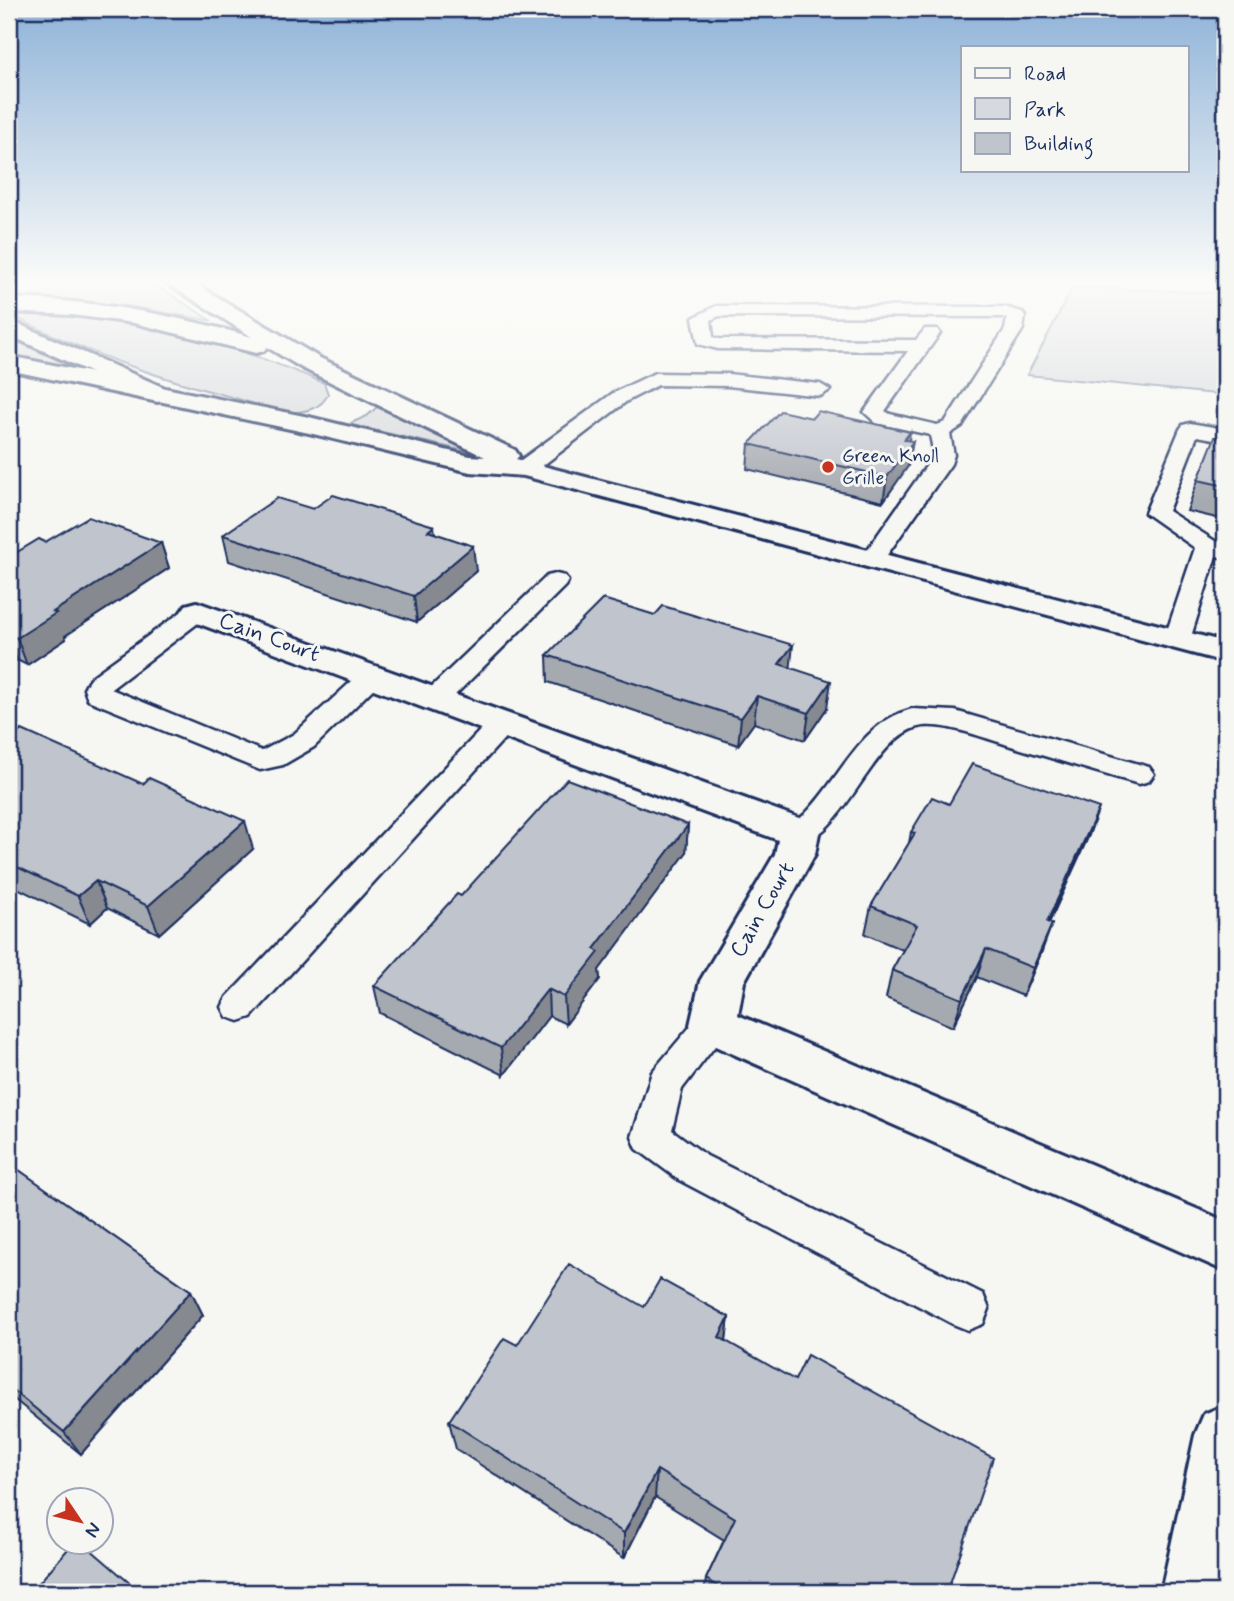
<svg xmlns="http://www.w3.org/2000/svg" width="1234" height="1601" viewBox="0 0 1234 1601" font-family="Mynerve,sans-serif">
	<rect width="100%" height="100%" fill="#f6f6f2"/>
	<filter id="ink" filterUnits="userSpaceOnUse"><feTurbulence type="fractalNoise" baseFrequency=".0143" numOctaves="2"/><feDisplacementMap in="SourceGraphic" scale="14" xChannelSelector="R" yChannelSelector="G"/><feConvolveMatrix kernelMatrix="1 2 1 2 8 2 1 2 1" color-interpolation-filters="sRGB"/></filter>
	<g filter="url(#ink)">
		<g fill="#d6d9dd" stroke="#78849e" stroke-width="2">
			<polygon points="9,280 148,280 212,321 129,306 9,297"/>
			<polygon points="1073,287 1225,293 1225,395 1027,375"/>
			<path d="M 13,311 C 121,313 225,340 324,383 L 328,394 C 322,409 303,413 287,412 C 270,410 252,403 235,398 C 158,378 80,351 9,314 Z"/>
			<polygon points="9,338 71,366 67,367 9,354"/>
			<polygon points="377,407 471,450 469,452 352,425 351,423 367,416"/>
		</g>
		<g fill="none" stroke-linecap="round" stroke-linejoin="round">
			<g stroke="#1b2f5e" stroke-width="5">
				<g id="service">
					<path d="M 716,306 L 1004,307 L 1022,312 L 1025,316 L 1023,329 L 962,426 L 950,434 L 954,455 L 951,464 L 880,565 L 864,565 L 860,560 L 934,455 L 930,435 L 876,423 L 864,412 L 908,351 L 718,349 L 698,344 L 693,318 ZM 719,316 L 1002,317 L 1007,319 L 1005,329 L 945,422 L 937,425 L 890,414 L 885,411 L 940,333 L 937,329 L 925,329 L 916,340 L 719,339 L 713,337 L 711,320 Z"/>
					<polygon points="655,373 728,374 820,384 830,390 820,396 728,386 658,385 627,401 533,473 517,473 514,468 517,463 613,393"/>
					<polygon points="1190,423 1225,429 1225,441 1197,436 1168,511 1215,541 1225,544 1225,558 1216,556 1190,640 1186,645 1177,648 1168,645 1164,640 1195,548 1145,513 1180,429 1183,425"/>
					<polygon points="556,574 565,576 568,581 565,586 445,705 435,707 425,705 421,699 425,693 547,576"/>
					<polygon points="197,605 206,607 209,612 206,617 111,689 262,751 294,734 364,670 373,668 382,670 386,676 314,747 283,765 260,770 88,700 84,689 90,678 188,607"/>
					<path d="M 912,709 L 955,711 L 1149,767 L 1154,774 L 1149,781 L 1139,784 C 1096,772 1054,759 1011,746 C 987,739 942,721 918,727 C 868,739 839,855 788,841 L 784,833 C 789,824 796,822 804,815 C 840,780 859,723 912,709 Z"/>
					<polygon points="502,715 512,718 516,724 512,730 251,1017 239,1021 227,1017 222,1007 227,997 492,718"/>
					<polygon points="713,1011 726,1015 731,1025 682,1089 672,1130 707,1156 983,1294 989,1309 983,1324 968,1330 953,1324 679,1180 637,1149 632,1137 652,1072 700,1015"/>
				</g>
			</g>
			<g stroke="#1b2f5e" stroke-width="6">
				<g id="minor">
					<polygon points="9,356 158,386 167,389 171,394 167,399 158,402 9,370"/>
					<polygon points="197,602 813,823 819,833 815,854 744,982 738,1015 1225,1221 1225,1271 697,1038 690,1025 700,981 775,854 778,840 186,619 181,612 186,605"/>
					<polygon points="1225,1405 1225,1592 1161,1592 1195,1435 1204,1414"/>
				</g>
			</g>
			<g stroke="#1b2f5e" stroke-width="6">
				<path id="trunk" d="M 162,280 L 189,280 L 320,358 L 515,450 L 519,456 L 516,459 L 1225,642 L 1225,662 L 524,476 L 470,472 L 309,433 L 149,399 L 9,335 L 9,320 L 165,388 L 309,417 L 470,456 L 485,457 L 302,368 L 267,347 L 264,351 L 256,353 L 134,323 L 72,315 L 9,312 L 9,298 C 92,300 172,314 252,337 Z"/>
			</g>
			<use href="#service" fill="#f6f6f2" fill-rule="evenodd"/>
			<use href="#minor" fill="#f6f6f2" fill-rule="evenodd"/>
			<use href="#trunk" fill="#f6f6f2" fill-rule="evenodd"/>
		</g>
		<g fill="#a5a9b0" stroke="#1b2f5e" stroke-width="2">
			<polygon points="1225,439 1225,520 1187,511 1198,480"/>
			<polygon points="909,441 913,441 908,466 883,502 747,469 749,444"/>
			<polygon points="313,509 435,534 476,571 417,622 229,561 223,535"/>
			<polygon points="45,542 161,543 169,568 65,636 66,639 27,665 17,660 9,666 9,557"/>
			<polygon points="547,655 791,668 827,708 805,740 754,723 738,745 548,682"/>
			<polygon points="9,739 253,849 159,934 107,908 90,924 9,884"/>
			<polygon points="949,804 1089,835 1049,923 1042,951 1023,996 977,977 953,1027 886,998 892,970 903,950 865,934 871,906 909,843 911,832"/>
			<polygon points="688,825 686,853 599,970 600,979 566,1024 549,1016 504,1075 380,1013 374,986 461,896"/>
			<polygon points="9,1163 191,1291 203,1315 81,1454 9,1395"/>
			<polygon points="644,1307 729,1317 726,1341 947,1592 704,1592 706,1579 724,1540 655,1497 624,1558 456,1449 449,1421 517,1345"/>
		</g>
		<g fill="#868990" stroke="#1b2f5e" stroke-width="2">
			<polygon points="910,432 908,448 913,441 908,466 883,502 887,477 904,440"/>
			<polygon points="434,526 437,551 428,531"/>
			<polygon points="161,543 169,568 65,636 66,639 27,665 17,638 53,612"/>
			<polygon points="473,546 476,571 417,622 414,596"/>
			<polygon points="9,640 17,660 9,666"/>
			<polygon points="793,645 790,672 779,664"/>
			<polygon points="831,681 827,708 805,740 809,713"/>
			<polygon points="757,696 754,723 738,745 741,718"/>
			<polygon points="1099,808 1089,835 1037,949 1047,922"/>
			<polygon points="245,821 253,849 159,934 148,906"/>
			<polygon points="688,825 686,853 599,970 600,979 566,1024 564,997 594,949"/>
			<polygon points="96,881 107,908 90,924 78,896"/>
			<polygon points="1052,924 1042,951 1023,996 1033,968"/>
			<polygon points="986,949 977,977 953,1027 962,999"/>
			<polygon points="548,989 549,1016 504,1075 501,1048"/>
			<polygon points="191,1291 203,1315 81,1454 64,1432"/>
			<polygon points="729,1317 725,1347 719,1337"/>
			<polygon points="657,1470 655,1497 624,1558 624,1533"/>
		</g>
		<g fill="#c0c4cd" stroke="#1b2f5e" stroke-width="2">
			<polygon points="780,411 812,418 818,411 910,432 904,440 913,441 887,477 749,444"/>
			<polygon points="1215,437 1225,439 1225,486 1198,480"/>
			<polygon points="333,495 434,526 428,531 473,546 414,596 223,535 277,498 313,509"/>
			<polygon points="88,517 161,543 53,612 56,613 17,638 9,635 9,557 39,539 45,542"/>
			<polygon points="603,599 655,615 663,606 793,645 779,664 831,681 809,713 757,696 741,718 547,655"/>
			<polygon points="22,730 143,784 149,778 245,821 148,906 96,881 78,896 9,863 9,739"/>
			<polygon points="972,764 1099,808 1047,922 1052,924 1033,968 986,949 962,999 892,970 917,925 871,906 915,833 911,832 932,797 949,804"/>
			<polygon points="567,779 688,825 594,949 599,952 564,997 548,989 501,1048 374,986 457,894 461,896"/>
			<polygon points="9,1163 191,1291 64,1432 9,1387"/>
			<polygon points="569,1264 644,1307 660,1279 729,1317 719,1337 795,1380 807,1355 993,1458 947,1592 726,1592 706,1579 735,1518 657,1470 624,1533 449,1421 504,1338 517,1345"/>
			<polygon points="74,1542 82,1542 140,1592 31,1592"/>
		</g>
	</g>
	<linearGradient id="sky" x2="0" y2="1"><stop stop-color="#8fb3d8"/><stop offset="0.56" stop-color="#fbfbf9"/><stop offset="1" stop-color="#fbfbf9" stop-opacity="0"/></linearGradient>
	<rect width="1234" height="504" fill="url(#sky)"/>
	<circle fill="#c8321e" stroke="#f6f6f2" stroke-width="2.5" cx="828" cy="467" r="7"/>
	<g text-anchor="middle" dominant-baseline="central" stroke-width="6" stroke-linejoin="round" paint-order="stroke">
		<g font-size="19" fill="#1b2f5e" stroke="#f6f6f2" text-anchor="start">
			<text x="842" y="456">Green Knoll<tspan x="842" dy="22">Grille</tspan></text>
		</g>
		<g font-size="23" fill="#1b2f5e" stroke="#f6f6f2">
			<text transform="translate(269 638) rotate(20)">Cain Court</text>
			<text transform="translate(763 910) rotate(-60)">Cain Court</text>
		</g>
	</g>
	<rect width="1234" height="1601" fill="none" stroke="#f6f6f2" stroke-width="35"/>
	<rect x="18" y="18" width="1199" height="1566" fill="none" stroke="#1b2f5e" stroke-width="2.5" filter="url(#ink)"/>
	<rect x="961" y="46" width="228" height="126" fill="#f6f6f2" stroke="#9ea6b7" stroke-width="2"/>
	<rect x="975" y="68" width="35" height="10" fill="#f6f6f2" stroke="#9ea6b7" stroke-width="2"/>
	<text x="1024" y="80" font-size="21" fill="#1b2f5e">Road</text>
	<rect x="975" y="98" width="35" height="21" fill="#d6d9dd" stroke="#9ea6b7" stroke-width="2"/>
	<text x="1024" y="116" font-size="21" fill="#1b2f5e">Park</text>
	<rect x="975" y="133" width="35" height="21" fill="#c0c4cd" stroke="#9ea6b7" stroke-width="2"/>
	<text x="1024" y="150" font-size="21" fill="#1b2f5e">Building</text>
	<g transform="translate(80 1521) rotate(125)"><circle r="33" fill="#f6f6f2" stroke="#9ea6b7" stroke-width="2"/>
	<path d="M0-5L12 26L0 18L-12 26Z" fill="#c8321e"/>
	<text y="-10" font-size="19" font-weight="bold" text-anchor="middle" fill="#1b2f5e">N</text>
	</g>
</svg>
